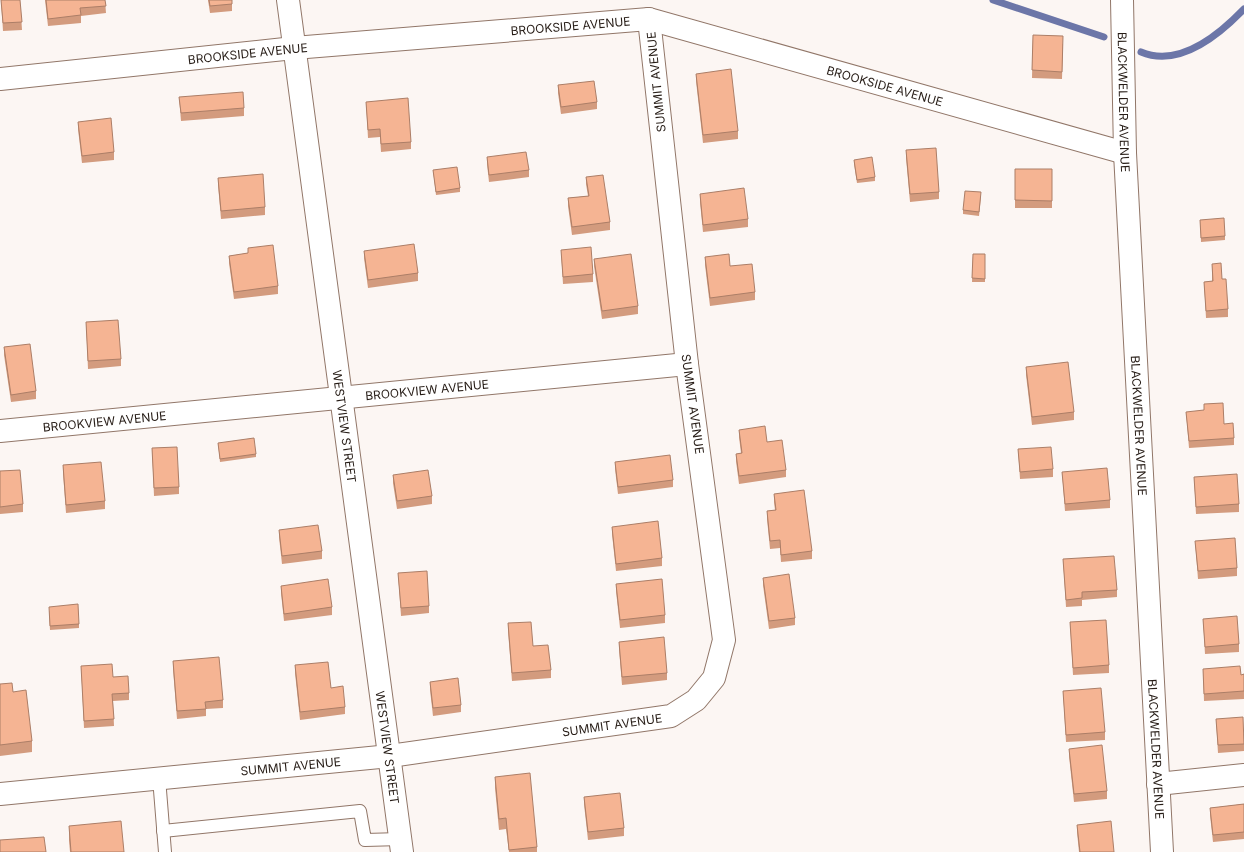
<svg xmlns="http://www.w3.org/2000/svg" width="1244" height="852" viewBox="0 0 1244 852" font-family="Inter,sans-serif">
	<rect width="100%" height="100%" fill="#fcf6f3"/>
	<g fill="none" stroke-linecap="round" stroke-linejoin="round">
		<g stroke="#6c76a8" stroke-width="7">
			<polyline points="993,0 1104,37"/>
			<path d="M 1141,52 C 1179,68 1219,35 1244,9"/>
		</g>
		<g stroke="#917668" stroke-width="14">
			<g id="lane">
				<polyline points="159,778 165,852"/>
				<polyline points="163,831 360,811 365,840 401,839"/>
			</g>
		</g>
		<g stroke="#917668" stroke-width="24">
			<g id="street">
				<path id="s1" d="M 288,0 L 402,852"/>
				<path id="s2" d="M 1122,0 L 1125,153 L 1162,852"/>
				<path id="s3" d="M 0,79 L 294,48 L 649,19 L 1125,153"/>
				<path id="s4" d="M 0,431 L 687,364"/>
				<polyline points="1158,784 1244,775"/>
				<path id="s5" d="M 0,794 L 390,756 L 671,716 L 696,700 L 714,678 L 724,640 L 687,364 L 649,19"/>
			</g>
		</g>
		<use href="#lane" stroke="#fff" stroke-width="12"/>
		<use href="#street" stroke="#fff" stroke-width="22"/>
	</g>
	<g fill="#d39b7e">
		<polygon points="1,0 20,0 22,30 3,31"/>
		<polygon points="45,0 105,0 106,13 81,16 81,23 48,26"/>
		<polygon points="208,0 232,0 232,11 210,13"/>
		<polygon points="1033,35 1063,44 1062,79 1032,78"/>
		<polygon points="696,74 738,131 738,139 703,143 696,81"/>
		<polygon points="558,85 597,102 597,109 561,114 558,93"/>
		<polygon points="179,97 244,108 244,116 181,121"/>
		<polygon points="366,102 411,142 411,149 381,152 380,137 368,138"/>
		<polygon points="78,122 114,152 114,160 82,163 78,129"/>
		<polygon points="906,150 939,192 939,199 910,202 906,158"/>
		<polygon points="487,157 529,170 529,177 489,182 487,164"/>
		<polygon points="854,160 875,177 875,181 857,183 854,164"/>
		<rect x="1015" y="169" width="37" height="39"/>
		<polygon points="433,170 460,188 460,192 436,195"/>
		<polygon points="586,177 610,222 610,230 572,235 568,206 568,198 588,196 586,184"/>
		<polygon points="218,178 265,207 265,215 221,219 218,185"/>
		<polygon points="700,194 748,219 748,227 703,232 700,202"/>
		<polygon points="981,196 979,216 963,214 963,210"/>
		<polygon points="1200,220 1225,236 1225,240 1201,242"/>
		<polygon points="248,248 278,286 278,294 234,299 229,263 229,256 248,253"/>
		<polygon points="561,250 593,274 593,282 563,284"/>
		<polygon points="364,251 418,273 418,281 368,288 364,258"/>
		<polygon points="973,254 985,254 985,282 972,282"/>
		<polygon points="705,257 730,266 755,292 755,300 710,306 705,265"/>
		<polygon points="594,259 638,306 638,314 602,319 594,266"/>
		<polygon points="1212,264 1222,279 1228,309 1228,317 1206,318 1204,282 1212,281"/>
		<polygon points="86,322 121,359 121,366 88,369"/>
		<polygon points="4,347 36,391 36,399 11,402 4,355"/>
		<polygon points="1026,367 1074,412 1074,420 1032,425 1026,375"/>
		<polygon points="1186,412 1224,424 1234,438 1234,445 1189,448"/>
		<polygon points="739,430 767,442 786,470 786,477 739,484 736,461 736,454 741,453 739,437"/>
		<polygon points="218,443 256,454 256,457 220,462"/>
		<polygon points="152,448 179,487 179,494 154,496"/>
		<polygon points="1018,449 1053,469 1053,477 1020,479"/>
		<polygon points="615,462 673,480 673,487 618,494 615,469"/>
		<polygon points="63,465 105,501 105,509 66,513 63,473"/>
		<polygon points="0,471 23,504 23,512 0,514"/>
		<polygon points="1062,472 1110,500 1110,508 1065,511"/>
		<polygon points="393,475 432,496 432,504 397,509 393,483"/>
		<polygon points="1194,477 1239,504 1239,512 1196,514"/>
		<polygon points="774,494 812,551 812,559 781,562 780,548 770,549 767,519 767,511 775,510 774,502"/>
		<polygon points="612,527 662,558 662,566 616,571 612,534"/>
		<polygon points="279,530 322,551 322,559 282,564 279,537"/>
		<polygon points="1195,541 1237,568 1237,576 1198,579"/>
		<polygon points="1063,559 1117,590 1117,597 1082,600 1082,606 1066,607"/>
		<polygon points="398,573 429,606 429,613 401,616"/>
		<polygon points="763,578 795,618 795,625 769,629 763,585"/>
		<polygon points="616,584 665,615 665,623 620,628 616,591"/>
		<polygon points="281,586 332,607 332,615 284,621 281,593"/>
		<polygon points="49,611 79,624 79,628 50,630"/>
		<polygon points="1203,619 1239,644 1239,652 1205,654"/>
		<polygon points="1070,622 1109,665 1109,673 1073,675"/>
		<polygon points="508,623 533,646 551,670 551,678 512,681 508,631"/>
		<polygon points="619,642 667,673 667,680 622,685 619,649"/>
		<polygon points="173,661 223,700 223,708 206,709 206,716 177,719 173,669"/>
		<polygon points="295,665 331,688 345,707 345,714 300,720 295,673"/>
		<polygon points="81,666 129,693 129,700 113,701 114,726 84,728"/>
		<polygon points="1203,669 1241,675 1244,674 1244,699 1204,701"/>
		<polygon points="430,682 461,705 461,712 433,716 430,690"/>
		<polygon points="0,684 32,741 32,752 0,756"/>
		<polygon points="1063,691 1105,732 1105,740 1066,742"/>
		<polygon points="1216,719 1244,734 1244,751 1218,753"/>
		<polygon points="1069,749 1107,791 1107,799 1074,802 1069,756"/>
		<polygon points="495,777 537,847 537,852 509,852 506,829 499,830 495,788"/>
		<polygon points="584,797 624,828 624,836 588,840 584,804"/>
		<polygon points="1244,804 1244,839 1213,842 1210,815 1210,808"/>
		<polygon points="1077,825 1114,852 1079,852 1077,832"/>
		<polygon points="69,826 124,852 70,852 69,840"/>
	</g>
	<g fill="#f5b493" stroke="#ac7e67">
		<polygon points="1,0 20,0 22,22 3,23"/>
		<polygon points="46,0 105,0 106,6 80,8 81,15 48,19"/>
		<polygon points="209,0 232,0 232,4 210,6"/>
		<polygon points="1033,35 1063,36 1062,72 1032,70"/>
		<polygon points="731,69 738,131 703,135 696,74"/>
		<polygon points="594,81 597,102 561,107 558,85"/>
		<polygon points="243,92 244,108 181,113 179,97"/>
		<polygon points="408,98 411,142 381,144 380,129 368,130 366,102"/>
		<polygon points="111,118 114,152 82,156 78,122"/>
		<polygon points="936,148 939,192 910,194 906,150"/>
		<polygon points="526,152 529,170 489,175 487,157"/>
		<polygon points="872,157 875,177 857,180 854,160"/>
		<polygon points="457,167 460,188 436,192 433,170"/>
		<polygon points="1015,169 1052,169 1052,201 1015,200"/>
		<polygon points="263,174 265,207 221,211 218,178"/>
		<polygon points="603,175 610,222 572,227 568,198 589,196 586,177"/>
		<polygon points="744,188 748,219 703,225 700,194"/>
		<polygon points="965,191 981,192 979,212 963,210"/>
		<polygon points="1224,218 1225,236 1201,238 1200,220"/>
		<polygon points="414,244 418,273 368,280 364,251"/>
		<polygon points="273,245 278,286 234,292 229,256 248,253 248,248"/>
		<polygon points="591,247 593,274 563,277 561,250"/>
		<polygon points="631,254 638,306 602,311 594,259"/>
		<polygon points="729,254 730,266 752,264 755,292 710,298 705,257"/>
		<polygon points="973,254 985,254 985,279 972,278"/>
		<polygon points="1221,263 1222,279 1226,279 1228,309 1206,311 1204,282 1213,281 1212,264"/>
		<polygon points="118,320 121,359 88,361 86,322"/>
		<polygon points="30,344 36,391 11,395 4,347"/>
		<polygon points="1068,362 1074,412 1032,417 1026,367"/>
		<polygon points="1223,403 1224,424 1233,423 1234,438 1189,441 1186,412 1204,410 1204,404"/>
		<polygon points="765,426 767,442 782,440 786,470 739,476 736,454 742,453 739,430"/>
		<polygon points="254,438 256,454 220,459 218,443"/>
		<polygon points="177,447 179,487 154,488 152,448"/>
		<polygon points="1051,447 1053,469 1020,472 1018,449"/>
		<polygon points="670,455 673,480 618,487 615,462"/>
		<polygon points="101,462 105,501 66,505 63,465"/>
		<polygon points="1107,468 1110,500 1065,504 1062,472"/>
		<polygon points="20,470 23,504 0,507 0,471"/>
		<polygon points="428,470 432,496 397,501 393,475"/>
		<polygon points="1237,474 1239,504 1196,507 1194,477"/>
		<polygon points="804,490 812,551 781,555 780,540 770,541 767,511 776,510 774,494"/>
		<polygon points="658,521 662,558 616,564 612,527"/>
		<polygon points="318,525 322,551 282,556 279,530"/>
		<polygon points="1235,538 1237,568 1198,571 1195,541"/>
		<polygon points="1114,556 1117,590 1082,592 1082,598 1066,600 1063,559"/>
		<polygon points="427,571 429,606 401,608 398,573"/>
		<polygon points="789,574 795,618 769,621 763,578"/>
		<polygon points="328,579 332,607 284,614 281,586"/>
		<polygon points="662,579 665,615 620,620 616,584"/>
		<polygon points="78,604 79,624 50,626 49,607"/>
		<polygon points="1237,616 1239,644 1205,647 1203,619"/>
		<polygon points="1106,620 1109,665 1073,668 1070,622"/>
		<polygon points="531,622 533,646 548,645 551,670 512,673 508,623"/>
		<polygon points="664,637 667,673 622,677 619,642"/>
		<polygon points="219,657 223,700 205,702 206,709 177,711 173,661"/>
		<polygon points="328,662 331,688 343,686 345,707 300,712 295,665"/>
		<polygon points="112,664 113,677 128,676 129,693 112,694 114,719 84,721 81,666"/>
		<polygon points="1240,666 1241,675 1244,674 1244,691 1204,694 1203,669"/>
		<polygon points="458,678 461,705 433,708 430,682"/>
		<polygon points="12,683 13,692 26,690 32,741 0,745 0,684"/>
		<polygon points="1101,688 1105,732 1066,735 1063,691"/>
		<polygon points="1243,717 1244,744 1218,745 1216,719"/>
		<polygon points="1102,745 1107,791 1074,794 1069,749"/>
		<polygon points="530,773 537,847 509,850 506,818 499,819 495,777"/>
		<polygon points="620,793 624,828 588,832 584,797"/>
		<polygon points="1244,804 1244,832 1213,835 1210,808"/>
		<polygon points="121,821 124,852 71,852 69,826"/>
		<polygon points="1111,821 1114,852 1080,852 1077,825"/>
		<polygon points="44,837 46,852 0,852 0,840"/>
	</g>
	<g text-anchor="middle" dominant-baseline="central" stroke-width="3" stroke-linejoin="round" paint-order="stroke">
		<g font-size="12" fill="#261c16" stroke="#fff">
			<text stroke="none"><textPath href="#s3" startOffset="573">BROOKSIDE AVENUE</textPath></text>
			<text stroke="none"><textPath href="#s3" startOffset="249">BROOKSIDE AVENUE</textPath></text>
			<text transform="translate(656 82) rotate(-96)">SUMMIT AVENUE</text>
			<text stroke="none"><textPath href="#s3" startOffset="897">BROOKSIDE AVENUE</textPath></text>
			<text stroke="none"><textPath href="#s2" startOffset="102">BLACKWELDER AVENUE</textPath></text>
			<text stroke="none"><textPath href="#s4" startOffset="429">BROOKVIEW AVENUE</textPath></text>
			<text transform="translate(693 404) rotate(82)">SUMMIT AVENUE</text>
			<text stroke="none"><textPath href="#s4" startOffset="105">BROOKVIEW AVENUE</textPath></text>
			<text stroke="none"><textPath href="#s1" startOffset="430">WESTVIEW STREET</textPath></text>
			<text stroke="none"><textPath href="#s2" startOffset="426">BLACKWELDER AVENUE</textPath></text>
			<text stroke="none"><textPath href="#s5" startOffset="616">SUMMIT AVENUE</textPath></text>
			<text stroke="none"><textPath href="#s1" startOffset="754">WESTVIEW STREET</textPath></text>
			<text stroke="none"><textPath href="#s2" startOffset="750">BLACKWELDER AVENUE</textPath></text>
			<text stroke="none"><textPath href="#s5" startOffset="292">SUMMIT AVENUE</textPath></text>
		</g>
	</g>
</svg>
